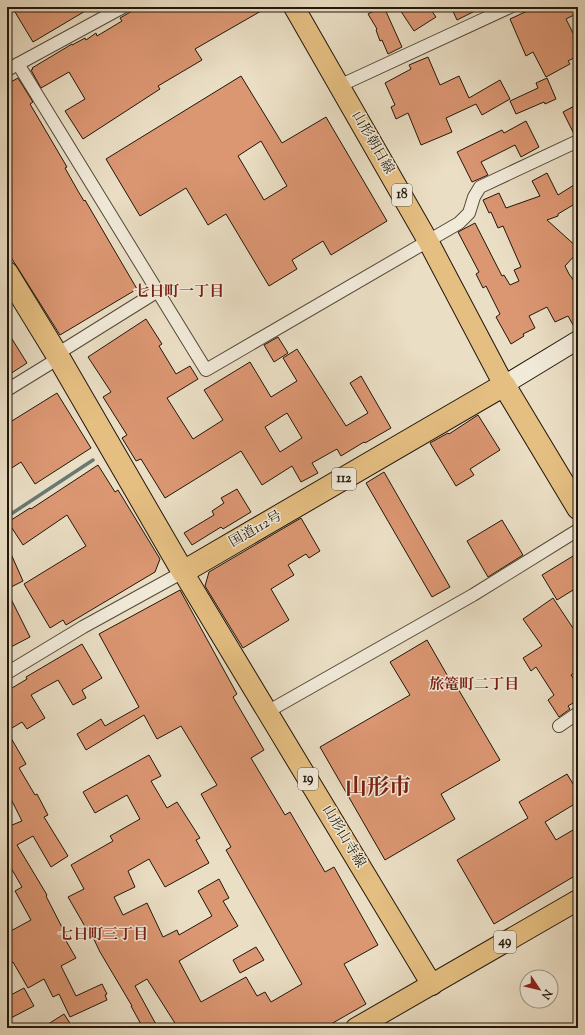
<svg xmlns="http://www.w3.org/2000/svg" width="585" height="1035" viewBox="0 0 585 1035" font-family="'Sorts Mill Goudy','Noto Serif JP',serif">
	<rect width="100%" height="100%" fill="#eadec4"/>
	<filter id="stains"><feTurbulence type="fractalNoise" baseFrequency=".005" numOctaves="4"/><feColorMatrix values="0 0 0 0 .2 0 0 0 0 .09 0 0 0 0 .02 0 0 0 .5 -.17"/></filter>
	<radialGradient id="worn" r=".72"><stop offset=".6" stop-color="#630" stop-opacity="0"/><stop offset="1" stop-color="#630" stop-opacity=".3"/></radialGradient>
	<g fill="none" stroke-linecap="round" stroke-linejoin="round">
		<polyline stroke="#697973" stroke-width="3.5" points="11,514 93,460"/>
	</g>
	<g fill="#db9672" stroke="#21170b" fill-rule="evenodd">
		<polygon points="12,7 92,7 33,42"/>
		<polygon points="139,7 268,7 195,49 202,60 158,86 160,89 83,139 65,111 85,99 69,72 41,88 31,70 33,69 32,68 72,44 72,45 85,38 86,40 96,33 97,36 122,21 120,18"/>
		<polygon points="381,7 384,7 402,47 388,54 382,40 380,41 376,30 377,29 368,14"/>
		<polygon points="398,7 429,7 436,17 414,31"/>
		<polygon points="451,7 483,7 457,20"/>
		<polygon points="536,7 578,7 578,13 566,19 574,35 578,33 578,56 568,61 570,64 546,77 533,52 526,56 510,19"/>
		<polygon points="428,57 440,85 459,76 469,98 500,80 510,99 482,115 476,104 446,118 452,132 421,145 408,113 396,119 391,107 395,105 385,83 411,69 409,65"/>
		<path d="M 241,76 L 282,143 L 326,117 L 387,221 L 331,255 L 323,241 L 292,260 L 297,269 L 269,286 L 226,214 L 208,225 L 186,188 L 140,216 L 106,159 ZM 261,141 L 287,186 L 264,200 L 238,156 Z"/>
		<polygon points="18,78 33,102 30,104 67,167 65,168 78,191 84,201 85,200 137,289 60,335 7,251 7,84"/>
		<polygon points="547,78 556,99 545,104 544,102 516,114 510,101 538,88 536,83"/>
		<polygon points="578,104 578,134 574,134 563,112"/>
		<polygon points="526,121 539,147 521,157 515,145 481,162 488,175 472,182 457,152 502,130 504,133"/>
		<polygon points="547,173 558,195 574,185 578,191 578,202 558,214 558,216 547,220 578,248 578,252 565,266 569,274 578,286 578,330 576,330 568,316 555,322 547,307 529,316 535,328 523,334 524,336 511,344 496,317 500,314 486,286 483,288 476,274 479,272 458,232 475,223 502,276 504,275 510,285 519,281 514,270 521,267 503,226 498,228 491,212 489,213 483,200 499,193 506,208 540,196 532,181"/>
		<path d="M 146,319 L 162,344 L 159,346 L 176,374 L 190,366 L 198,379 L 167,398 L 193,439 L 223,420 L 204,390 L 250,362 L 271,397 L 297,381 L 283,358 L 297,349 L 346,426 L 368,413 L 350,383 L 361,376 L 391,428 L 365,443 L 364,442 L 341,456 L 337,449 L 312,463 L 318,473 L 301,482 L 292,466 L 262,485 L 241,451 L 165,498 L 141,459 L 136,461 L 122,438 L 127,435 L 103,397 L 111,392 L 88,357 ZM 287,413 L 302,438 L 280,452 L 265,427 Z"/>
		<polygon points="7,331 27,363 7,376"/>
		<polygon points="278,337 288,353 274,362 264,345"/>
		<polygon points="57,393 91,448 35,484 21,462 7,471 7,424"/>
		<polygon points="478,415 500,450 470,469 474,475 456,486 430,443 448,433 449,434"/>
		<polygon points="98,465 115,492 118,490 160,559 155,572 66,625 63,620 50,628 24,584 86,546 67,515 23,545 8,522 30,508 31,509"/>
		<polygon points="384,472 450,587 432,597 366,483"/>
		<polygon points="237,489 251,512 223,529 221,527 192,545 184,533 214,515 212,511 224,503 221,498"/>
		<polygon points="301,518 320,551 309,558 306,554 288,565 294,575 271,589 289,620 243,648 205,586 209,572"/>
		<polygon points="502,520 523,555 488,577 467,541"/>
		<polygon points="7,545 23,581 7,589"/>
		<polygon points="578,553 578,587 557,600 542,575"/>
		<polygon points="180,590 237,694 233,697 264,750 251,758 285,815 290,812 325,872 334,867 378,945 344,964 366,1004 324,1028 178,1028 147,979 135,986 158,1028 143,1028 131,1006 132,1006 100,952 89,929 87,930 68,897 84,889 71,865 113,841 110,836 140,819 127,795 95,813 83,792 149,755 161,776 151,781 167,808 177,802 200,838 196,840 209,863 165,887 149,859 128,871 135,887 114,897 123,915 147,903 163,937 177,930 179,935 212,916 198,891 219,879 229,898 223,901 238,926 179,961 201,1002 246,977 257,996 265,992 271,1002 302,984 226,850 231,847 201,794 217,785 181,726 157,739 144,715 86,750 77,734 101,719 105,726 139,707 99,634"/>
		<polygon points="7,591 30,637 7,649"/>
		<polygon points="553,598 573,628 578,625 578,670 571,675 578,685 578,700 568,706 570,709 559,717 548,700 554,695 536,667 531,671 523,658 542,646 523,619"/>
		<polygon points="427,640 454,687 457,687 500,760 441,794 455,819 385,860 320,747 410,695 390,662"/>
		<polygon points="82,644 102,678 82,690 86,698 73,705 58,680 31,695 45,718 27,729 22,722 7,731 7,691 27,679 26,677"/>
		<polygon points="7,731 26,764 19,768 35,795 37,794 48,815 44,817 68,856 51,867 33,836 17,845 47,895 46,896 67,937 65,939 76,958 61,966 76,996 102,984 107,994 105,995 107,1000 70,1017 59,994 53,997 44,979 28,988 13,962 7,965 7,933 31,920 15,891 22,887 7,861 7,827 22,821 7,791"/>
		<polygon points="567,774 578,792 578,802 545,822 556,840 578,827 578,874 494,924 457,860 528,818 519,802"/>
		<polygon points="256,947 264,960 240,973 233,960"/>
		<polygon points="24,988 34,1006 7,1020 7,997"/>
		<polygon points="64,1014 73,1028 42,1028"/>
	</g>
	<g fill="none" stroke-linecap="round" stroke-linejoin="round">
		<g stroke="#534939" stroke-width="14">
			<g id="street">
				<polyline points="18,64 206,370 459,223 469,213 474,197 480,187 578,141"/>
				<polyline points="7,70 123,7"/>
				<polyline points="339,86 510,7"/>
				<polyline points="7,390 59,358 65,349 158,291"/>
				<polyline points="7,673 83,627 183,572"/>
				<polyline points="267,712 473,595 578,530"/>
				<polyline points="559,726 578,713"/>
			</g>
		</g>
		<g stroke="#21170b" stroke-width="20">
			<polyline id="secondary" points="504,385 578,340"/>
		</g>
		<g stroke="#21170b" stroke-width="22">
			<g id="primary">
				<polyline points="294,7 428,241 504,385"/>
				<polyline points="183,572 432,985"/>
				<polyline points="356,1028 578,900"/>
			</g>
		</g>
		<g stroke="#21170b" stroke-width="24">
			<polyline id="highway" points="7,273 59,358 183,572 504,385 578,508"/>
		</g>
		<use href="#street" stroke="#f1ead9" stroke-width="12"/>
		<use href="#secondary" stroke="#f1ead9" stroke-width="18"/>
		<use href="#primary" stroke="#e5bf82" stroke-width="20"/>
		<use href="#highway" stroke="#e5bf82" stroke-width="22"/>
	</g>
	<g text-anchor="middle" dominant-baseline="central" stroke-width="3" stroke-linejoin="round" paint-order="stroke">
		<g fill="#f1ead9" stroke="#5f5649" stroke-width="1">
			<rect x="392" y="184" width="20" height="22" rx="3"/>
			<rect x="332" y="468" width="24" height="22" rx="3"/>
			<rect x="298" y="768" width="20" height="22" rx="3"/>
			<rect x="494" y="931" width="22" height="22" rx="3"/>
		</g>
		<g font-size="13" font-weight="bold" fill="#21170b">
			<text x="402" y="195">18</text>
			<text x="344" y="479">112</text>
			<text x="308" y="779">19</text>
			<text x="505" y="942">49</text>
		</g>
		<g font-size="14" fill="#21170b" stroke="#f1ead9">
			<text transform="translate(372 143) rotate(60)">山形朝日線</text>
			<text transform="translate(256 530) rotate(-30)">国道112号</text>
			<text transform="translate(343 837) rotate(59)">山形山寺線</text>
		</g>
		<g font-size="15" font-weight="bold" fill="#7a1f14" stroke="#f1ead9">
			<text x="179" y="292">七日町一丁目</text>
			<text x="474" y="685">旅篭町二丁目</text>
			<text x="103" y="935">七日町三丁目</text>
		</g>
		<g font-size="22" font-weight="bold" fill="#7a1f14" stroke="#f1ead9">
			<text x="378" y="789">山形市</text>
		</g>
	</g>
	<rect width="585" height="1035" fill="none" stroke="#eadec4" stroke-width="24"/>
	<rect x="8" y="8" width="569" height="1019" fill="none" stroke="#21170b" stroke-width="2"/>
	<rect x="12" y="12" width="561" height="1011" fill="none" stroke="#21170b"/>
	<g transform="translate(539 989) rotate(125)"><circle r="19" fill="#f1ead9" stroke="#9e9687"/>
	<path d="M0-3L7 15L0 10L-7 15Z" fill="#8f2418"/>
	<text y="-6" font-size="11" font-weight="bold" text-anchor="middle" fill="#21170b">N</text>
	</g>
	<rect width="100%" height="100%" filter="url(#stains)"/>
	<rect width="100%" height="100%" fill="url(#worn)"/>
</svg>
